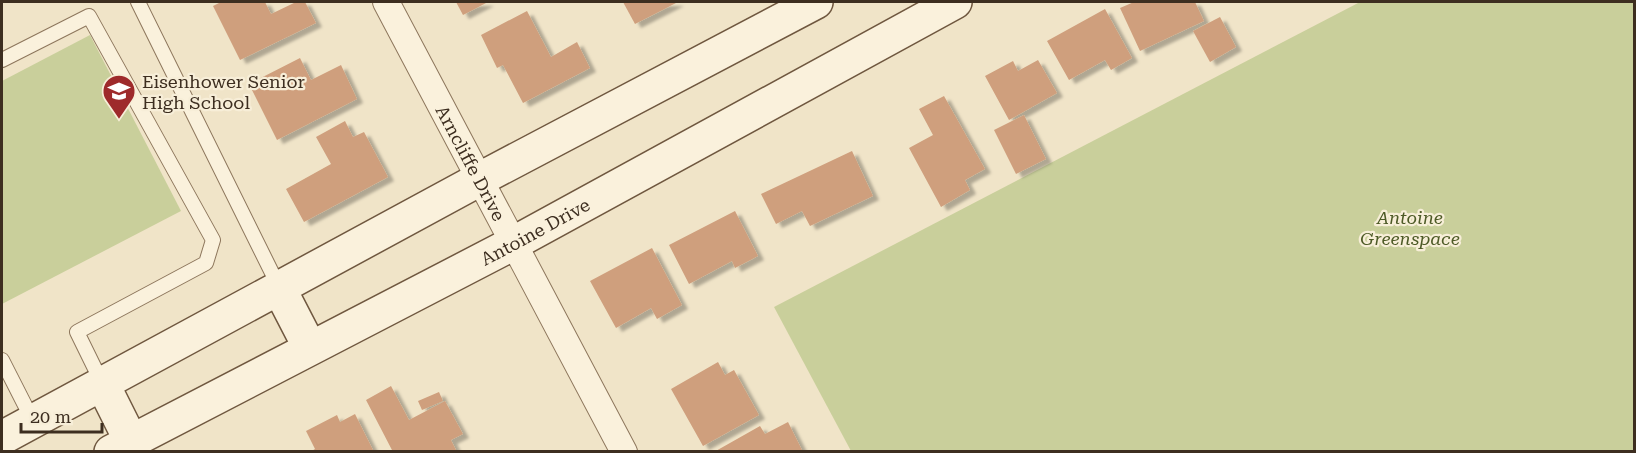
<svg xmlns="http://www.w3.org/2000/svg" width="1636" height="453" viewBox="0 0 1636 453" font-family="'Roboto Serif',serif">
	<defs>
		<filter id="shadow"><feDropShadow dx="6" dy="4" stdDeviation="1.5" flood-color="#0004"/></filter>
	</defs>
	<rect width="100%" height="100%" fill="#f0e4c8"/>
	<g fill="#c9cf9b">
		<polygon points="1360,2 1634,2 1634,451 851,451 774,307"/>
		<polygon points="90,35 181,211 2,304 2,81"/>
	</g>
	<g fill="#cf9f7d" filter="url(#shadow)">
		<polygon points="221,2 265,2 271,14 296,2 305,2 316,23 240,60 213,6"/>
		<polygon points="456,2 488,2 463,15"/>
		<polygon points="623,2 678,2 635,24"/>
		<polygon points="1134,2 1195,2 1204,21 1140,51 1120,8"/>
		<polygon points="1105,9 1132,58 1111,70 1105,60 1069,80 1047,41"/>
		<polygon points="527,11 551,57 577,42 590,68 523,103 503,65 497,68 481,35"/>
		<polygon points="1220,17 1236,47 1210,62 1193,31"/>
		<polygon points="300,58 311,80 341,65 357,99 277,140 249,84"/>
		<polygon points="1038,60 1057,93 1009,120 985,76 1013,61 1018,71"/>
		<polygon points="944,96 985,169 965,180 970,190 941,207 909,148 933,135 919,109"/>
		<polygon points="1024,115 1046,159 1016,174 994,130"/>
		<polygon points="345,121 353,137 364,132 388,177 304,222 286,189 331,164 316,137"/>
		<polygon points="852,151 873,196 810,226 802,211 776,224 761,194"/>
		<polygon points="735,211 758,256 735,268 732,261 689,284 669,245"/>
		<polygon points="652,248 682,305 657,319 651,308 616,328 590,281"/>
		<polygon points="718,362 725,375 734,370 759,415 703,446 671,389"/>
		<polygon points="391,386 409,420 445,401 463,434 451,440 457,452 393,452 366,400"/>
		<polygon points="439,392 443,401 422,410 418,401"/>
		<polygon points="355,414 374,452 310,452 315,449 306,431 337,415 340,422"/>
		<polygon points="788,422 802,450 799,452 714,452 760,426 765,434"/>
	</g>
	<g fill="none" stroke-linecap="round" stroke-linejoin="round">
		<g stroke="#8d765c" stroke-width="16">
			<g id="service">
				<polyline points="138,2 279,287"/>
				<polyline points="2,60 89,16 213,240 206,263 77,332 102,383"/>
				<polyline points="2,360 33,421"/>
			</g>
		</g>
		<g stroke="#8d765c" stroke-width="28">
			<g id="minor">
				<path id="s1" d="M 386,2 L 624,452"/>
			</g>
		</g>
		<g stroke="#6f573f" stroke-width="36">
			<g id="secondary">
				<polyline points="279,288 310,348"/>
				<polyline points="102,383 131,441"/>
				<polyline points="2,438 480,179 816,2"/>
				<path id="s2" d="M 111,452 L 514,243 L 955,2"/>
			</g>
		</g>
		<use href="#service" stroke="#faf1dc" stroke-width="14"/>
		<use href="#minor" stroke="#faf1dc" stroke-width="26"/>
		<use href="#secondary" stroke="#faf1dc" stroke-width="33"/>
	</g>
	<defs>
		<g id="school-pin" transform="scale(1.725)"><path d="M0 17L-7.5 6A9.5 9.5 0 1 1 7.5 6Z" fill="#9e2a2b" stroke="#f7eed8"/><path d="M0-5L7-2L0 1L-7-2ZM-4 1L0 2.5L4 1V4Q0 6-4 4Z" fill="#fff"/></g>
	</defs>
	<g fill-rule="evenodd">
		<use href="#school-pin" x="119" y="91"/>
	</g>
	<g text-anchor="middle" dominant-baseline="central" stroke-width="4.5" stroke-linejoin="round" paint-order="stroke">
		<g font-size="18" fill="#3d2e20" stroke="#f7eed8" text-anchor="start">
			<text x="142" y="81">Eisenhower Senior<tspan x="142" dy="21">High School</tspan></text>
		</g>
		<g font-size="18" fill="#3d2e20" stroke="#f7eed8">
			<text stroke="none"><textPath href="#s1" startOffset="182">Arncliffe Drive</textPath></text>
			<text stroke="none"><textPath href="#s2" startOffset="478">Antoine Drive</textPath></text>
		</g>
		<g font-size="18" font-style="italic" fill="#4d5a26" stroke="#f7eed8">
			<text x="1410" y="217">Antoine<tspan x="1410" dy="21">Greenspace</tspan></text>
		</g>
	</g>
	<rect width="1636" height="453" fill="none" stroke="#3d2e20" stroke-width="6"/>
	<path d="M21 423v9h81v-9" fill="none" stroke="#3d2e20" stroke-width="3"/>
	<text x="30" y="423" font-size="18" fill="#3d2e20" stroke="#f7eed8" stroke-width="4.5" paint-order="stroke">20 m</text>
</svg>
